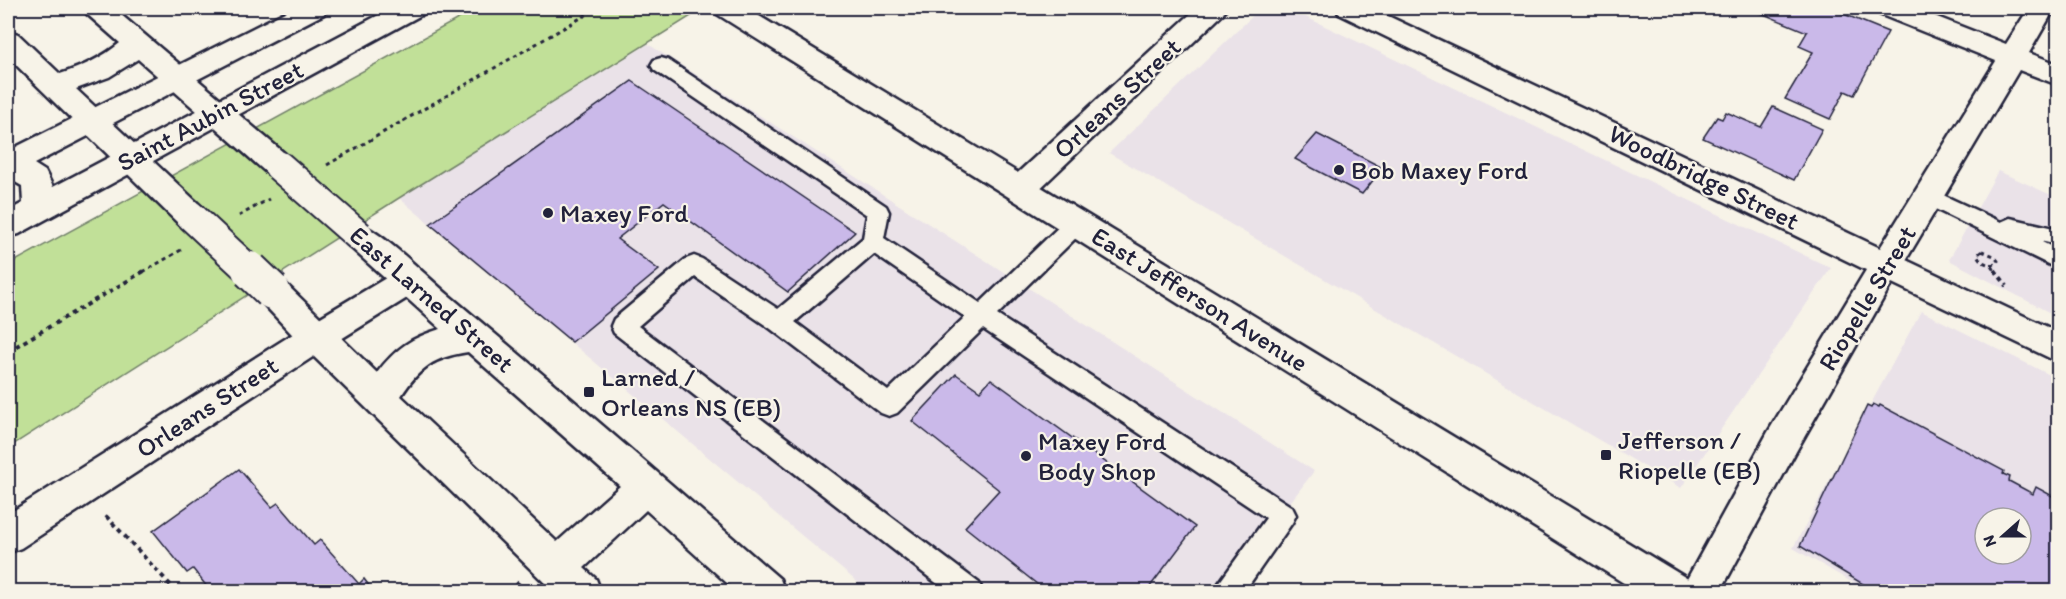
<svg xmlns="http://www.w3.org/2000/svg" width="2066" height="599" viewBox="0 0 2066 599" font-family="Itim,sans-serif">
	<rect width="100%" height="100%" fill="#f7f3e8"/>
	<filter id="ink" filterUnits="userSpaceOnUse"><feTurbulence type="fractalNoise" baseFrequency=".0167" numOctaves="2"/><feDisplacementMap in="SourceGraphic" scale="12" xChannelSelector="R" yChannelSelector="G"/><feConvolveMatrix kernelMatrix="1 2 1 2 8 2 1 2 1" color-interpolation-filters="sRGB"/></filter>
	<g filter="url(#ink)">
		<g fill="#eae2e8" fill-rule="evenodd">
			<polygon points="1261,8 1287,8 1831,268 1681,488 1109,153"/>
			<polygon points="648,44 1314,471 1223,591 868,591 399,198"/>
			<polygon points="1998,171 2058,198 2058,317 1949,260"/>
			<path d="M 1921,311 L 2058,379 L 2058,591 L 1867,591 L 1793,548 ZM 1985,518 L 2021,518 L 2021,554 L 1985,554 Z"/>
		</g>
		<polygon fill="#c1e098" stroke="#72816a" stroke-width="1.5" points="478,8 704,8 399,198 8,448 8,265"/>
		<g fill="#cab9e9" stroke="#22223b" stroke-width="1.5" fill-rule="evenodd">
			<polygon points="1749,8 1829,8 1888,32 1854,95 1845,91 1830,119 1785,99 1813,52 1799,46 1807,32"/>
			<polygon points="632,81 855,232 788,292 664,202 617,239 659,270 572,342 430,224"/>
			<polygon points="1773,107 1822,129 1794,180 1703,138 1717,117 1722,119 1726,112 1761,127"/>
			<polygon points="1317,134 1383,168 1362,194 1295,159"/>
			<polygon points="956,374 980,391 991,379 1195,527 1146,592 1047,592 965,527 999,490 912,421"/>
			<path d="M 1873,404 L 1879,407 L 1880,405 L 2004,471 L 2003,474 L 2010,477 L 2009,481 L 2033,494 L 2036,487 L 2058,499 L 2058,592 L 1876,592 L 1800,546 L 1867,406 L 1871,408 ZM 1985,518 L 2021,518 L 2021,554 L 1985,554 Z"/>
			<polygon points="239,469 272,507 278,503 314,545 320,540 359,584 364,579 374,592 211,592 193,569 187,573 153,531"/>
		</g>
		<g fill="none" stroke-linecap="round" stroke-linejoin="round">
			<g stroke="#22223b" stroke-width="5">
				<g id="service">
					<path d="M 661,58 L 668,60 L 886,206 L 889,212 L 884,238 L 980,303 L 1069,217 L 1077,215 L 1085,217 L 1088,223 L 1085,229 L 997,315 L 1292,507 L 1296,515 L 1292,523 L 1244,592 L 1215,592 L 1219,583 L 1266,518 L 983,329 L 897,413 L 889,416 L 881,413 L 771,329 L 695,277 L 638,326 L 979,583 L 983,592 L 948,592 L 614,333 L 611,326 L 614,319 L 686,259 L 694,256 L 702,259 L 778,309 L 863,238 L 867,215 L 654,70 L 651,65 L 654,60 ZM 874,254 L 965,317 L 888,391 L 795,322 Z"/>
					<polygon points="1928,188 2001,222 2010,218 2058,229 2058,245 2040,241 2058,250 2058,269 1921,202 1917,196 1921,190"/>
				</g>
			</g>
			<g stroke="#22223b" stroke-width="5">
				<g id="minor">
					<polygon points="1197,8 1226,8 1223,14 1031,197 1020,201 1009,197 1005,189 1009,181"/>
					<polygon points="1336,8 1371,8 1880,248 1996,61 1879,14 1876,8 1914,8 2006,44 2029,8 2055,8 2029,53 2058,64 2058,85 2019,70 1906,260 2058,332 2058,362 1892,283 1794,455 1720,592 1680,592 1768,432 1866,270 1339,14"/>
					<polygon points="408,268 420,272 424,281 420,290 328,347 21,548 8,553 8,514 304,327 396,272"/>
				</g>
			</g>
			<g stroke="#22223b" stroke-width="5">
				<g id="tertiary">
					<path d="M 84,8 L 113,8 L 290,158 L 294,166 L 290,174 L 279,177 L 268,174 L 138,59 L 109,77 L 76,89 L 202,207 L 207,216 L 202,225 L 191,228 L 180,225 L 8,57 L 8,31 L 18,34 L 60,74 C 82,67 102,58 120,43 L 87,14 Z"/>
					<path d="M 359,224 C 382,231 429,279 451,297 C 562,390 671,484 780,579 L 785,592 L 737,592 L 646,510 L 584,568 L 596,579 L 601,592 L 554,592 L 304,347 L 260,300 L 256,291 L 260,282 L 272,278 L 284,282 L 377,373 C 395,349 412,337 441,329 L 348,245 L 343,236 L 348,227 ZM 468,352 L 620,486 L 557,542 L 401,396 C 420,367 434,357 468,352 Z"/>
				</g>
			</g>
			<g stroke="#22223b" stroke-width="5">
				<g id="secondary">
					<polygon points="293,8 327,8 324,14 34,164 45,171 53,187 392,8 426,8 423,14 19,234 8,237 8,211 23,203 22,186 8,178 8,151"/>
					<polygon points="714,8 746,8 1688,579 1693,592 1638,592 717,14"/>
				</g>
			</g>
			<g stroke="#22223b" stroke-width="3" stroke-dasharray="4 4" stroke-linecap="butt">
				<polyline points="327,165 598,8"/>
				<polyline points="239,216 269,199"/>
				<path d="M 1982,251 L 1994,256 L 1998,261 L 1996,264 C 1987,266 1981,262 1977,255 Z"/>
				<polyline points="1992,266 1996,272"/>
				<polyline points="143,272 181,250"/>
			</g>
			<g stroke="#22223b" stroke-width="4" stroke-dasharray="4.5 4.5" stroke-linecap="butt">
				<polyline points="1995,270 2007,286"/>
				<polyline points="8,351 146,270"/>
				<polyline points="106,516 177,592"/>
				<polyline points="511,592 519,582"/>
			</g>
			<use href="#service" fill="#f7f3e8" fill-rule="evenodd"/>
			<use href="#minor" fill="#f7f3e8" fill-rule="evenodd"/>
			<use href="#tertiary" fill="#f7f3e8" fill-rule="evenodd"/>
			<use href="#secondary" fill="#f7f3e8" fill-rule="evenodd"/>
			<g stroke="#22223b" stroke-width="33" stroke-linecap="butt">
				<g id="tertiary-bridge-far1">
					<polyline points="279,166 359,236"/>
					<polyline points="191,216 251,272"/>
				</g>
			</g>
			<g stroke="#22223b" stroke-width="40" stroke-linecap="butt">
				<polyline id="tertiary-bridge" points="250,270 272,291"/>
			</g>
			<use href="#tertiary-bridge-far1" stroke="#f7f3e8" stroke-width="29"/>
			<use href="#tertiary-bridge" stroke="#f7f3e8" stroke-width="36"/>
		</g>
	</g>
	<g fill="#22223b" stroke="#f7f3e8" stroke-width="2">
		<circle cx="1339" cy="170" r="6"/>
		<circle cx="548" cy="213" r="6"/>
		<rect x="583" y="386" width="12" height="12" rx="3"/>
		<rect x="1600" y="449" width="12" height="12" rx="3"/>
		<circle cx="1026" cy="456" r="6"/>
	</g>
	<g text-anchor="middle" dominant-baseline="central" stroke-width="4.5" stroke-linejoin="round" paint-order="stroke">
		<g font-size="26" fill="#22223b" stroke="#f7f3e8">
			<text transform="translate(1117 98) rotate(-43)">Orleans Street</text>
			<text transform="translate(210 116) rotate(-28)">Saint Aubin Street</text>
			<text transform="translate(1704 177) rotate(26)">Woodbridge Street</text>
			<text transform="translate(1867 298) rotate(-59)">Riopelle Street</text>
			<text transform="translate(432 299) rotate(41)">East Larned Street</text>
			<text transform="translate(1200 299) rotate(32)">East Jefferson Avenue</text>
			<text transform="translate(207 407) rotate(-33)">Orleans Street</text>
		</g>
		<g font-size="26" fill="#22223b" stroke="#f7f3e8" text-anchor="start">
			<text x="1351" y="170">Bob Maxey Ford</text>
			<text x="560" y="213">Maxey Ford</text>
			<text x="601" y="377">Larned /<tspan x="601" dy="30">Orleans NS (EB)</tspan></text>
			<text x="1618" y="440">Jefferson /<tspan x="1618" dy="30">Riopelle (EB)</tspan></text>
			<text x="1038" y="441">Maxey Ford<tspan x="1038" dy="30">Body Shop</tspan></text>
		</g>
	</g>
	<rect width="2066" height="599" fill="none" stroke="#f7f3e8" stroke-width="30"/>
	<rect x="15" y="15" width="2036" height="569" fill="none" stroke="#22223b" stroke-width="2" filter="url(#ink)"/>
	<g transform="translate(2003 536) rotate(249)"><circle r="28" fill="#f7f3e8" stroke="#a29fa3" stroke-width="1.5"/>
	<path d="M0-4.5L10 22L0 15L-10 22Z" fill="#22223b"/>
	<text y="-9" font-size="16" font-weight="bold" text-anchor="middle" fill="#22223b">N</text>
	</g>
</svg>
